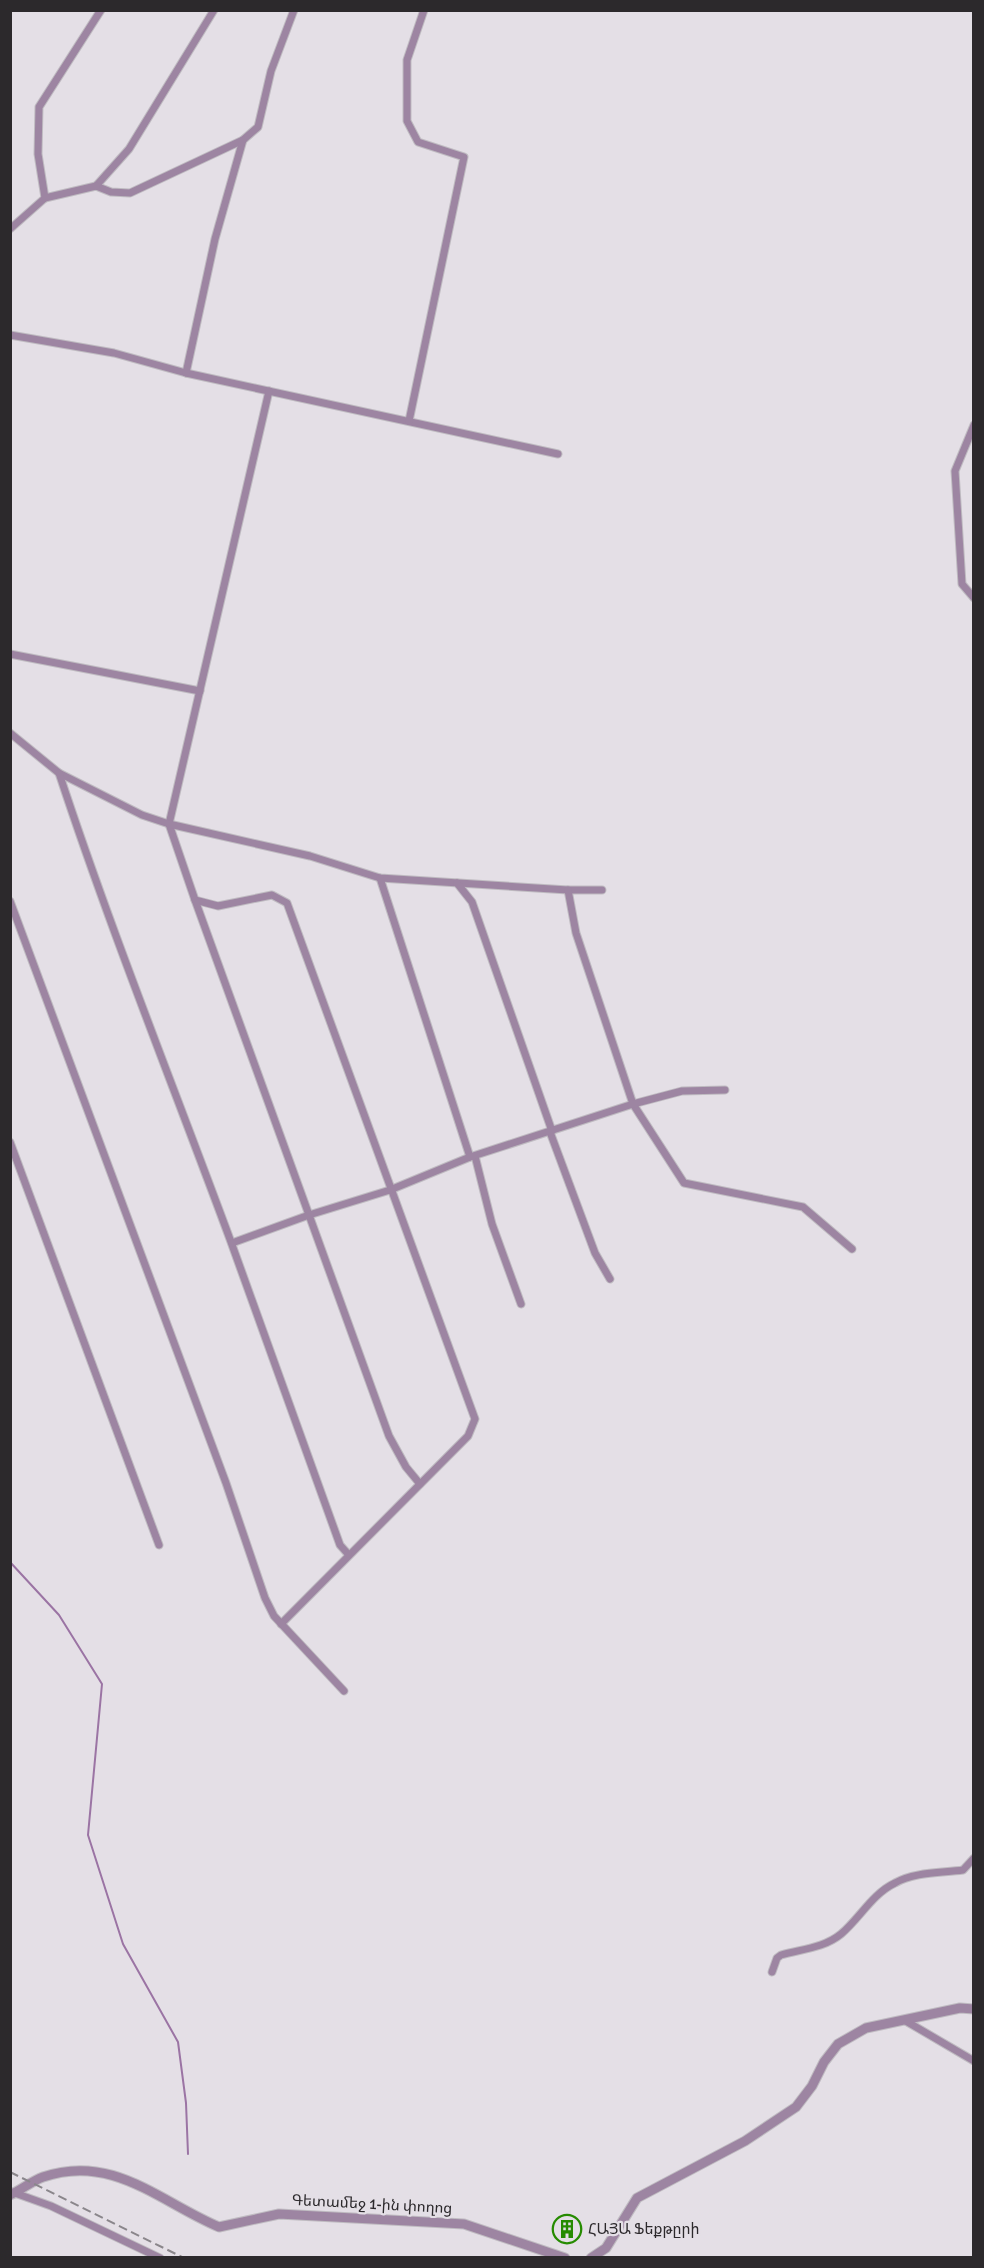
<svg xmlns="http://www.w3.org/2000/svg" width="984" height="2268" viewBox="0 0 984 2268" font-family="Signika,'Noto Sans Armenian',sans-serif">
	<rect width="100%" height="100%" fill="#e4dfe6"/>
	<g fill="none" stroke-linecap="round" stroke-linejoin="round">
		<polyline stroke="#9b74a4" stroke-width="2" points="10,1562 59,1615 102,1684 88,1835 123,1944 178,2042 186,2103 188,2154"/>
		<g stroke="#bfbbc1" stroke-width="9">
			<g id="minor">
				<polyline points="96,186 111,192 130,193 243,140 258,127 271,71 294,10"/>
				<polyline points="96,186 129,149 214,10"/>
				<polyline points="45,198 96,186"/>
				<polyline points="10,229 45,198 38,154 39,107 101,10"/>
				<polyline points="10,335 114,353 186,373 558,454"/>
				<polyline points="186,373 215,239 243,140"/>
				<polyline points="269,391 169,824 195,900 218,906 272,895 287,903 475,1419 468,1436 281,1624"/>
				<polyline points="409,421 464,157 418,142 407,121 407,60 424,10"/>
				<polyline points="974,425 955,471 962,584 974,598"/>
				<polyline points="10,654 200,691"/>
				<polyline points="10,733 59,773 142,815 169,824 310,856 380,878 568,890 602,890"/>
				<path d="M 59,773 C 111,931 173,1085 231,1242 C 268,1343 303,1444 340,1545 L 348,1554"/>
				<polyline points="380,878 470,1157"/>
				<polyline points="457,883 472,902 552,1131"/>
				<polyline points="568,890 576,933 633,1104 684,1183 803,1207 852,1249"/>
				<polyline points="195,900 389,1436 406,1467 420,1484"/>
				<polyline points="10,901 226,1483 265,1598 274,1616 344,1691"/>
				<polyline points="550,1132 595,1253 610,1279"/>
				<polyline points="10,1142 159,1545"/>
				<polyline points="475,1156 492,1224 521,1304"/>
				<polyline points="232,1243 309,1215 390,1190 470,1157 633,1104 682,1091 725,1090"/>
				<path d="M 772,1972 L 777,1958 L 781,1955 C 802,1949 824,1948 841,1934 C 860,1918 872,1894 895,1883 C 914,1872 941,1873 963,1870 L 974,1858"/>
				<polyline points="904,2020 974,2061"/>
				<polyline points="12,2192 51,2206 160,2258"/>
			</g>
		</g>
		<g stroke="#bfbbc1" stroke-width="11">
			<g id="tertiary">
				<path d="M 10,2195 C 21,2190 32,2181 43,2177 C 112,2153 160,2202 219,2227 L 279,2214 L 464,2224 L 565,2258"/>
				<polyline points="591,2258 606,2248 637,2198 745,2141 796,2107 812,2086 824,2062 838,2044 866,2028 960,2008 974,2009"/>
			</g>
		</g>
		<use href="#minor" stroke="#9d85a2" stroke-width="7"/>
		<use href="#tertiary" stroke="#9d85a2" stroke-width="9"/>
		<polyline stroke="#8a868b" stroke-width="2" stroke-dasharray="9 4.5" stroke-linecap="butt" points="10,2172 184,2258"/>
	</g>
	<defs>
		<g id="building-ring" transform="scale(1.5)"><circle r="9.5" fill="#e4dfe6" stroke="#268b01" stroke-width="1.5"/><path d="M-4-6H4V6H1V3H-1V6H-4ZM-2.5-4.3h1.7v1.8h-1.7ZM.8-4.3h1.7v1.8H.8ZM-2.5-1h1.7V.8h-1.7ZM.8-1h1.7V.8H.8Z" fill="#268b01"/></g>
	</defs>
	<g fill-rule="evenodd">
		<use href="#building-ring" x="567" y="2229"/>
	</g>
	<g text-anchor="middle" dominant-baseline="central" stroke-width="4.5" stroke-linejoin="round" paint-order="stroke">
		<g font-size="15" fill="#2c292c" stroke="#e4dfe6">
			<text transform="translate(372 2204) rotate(3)">Գետամեջ 1-ին փողոց</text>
		</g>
		<g font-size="15" fill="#2c292c" stroke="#e4dfe6" text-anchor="start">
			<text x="588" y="2229">ՀԱՅԱ Ֆեքթըրի</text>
		</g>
	</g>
	<rect width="984" height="2268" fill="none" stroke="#2c292c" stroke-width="24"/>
</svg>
